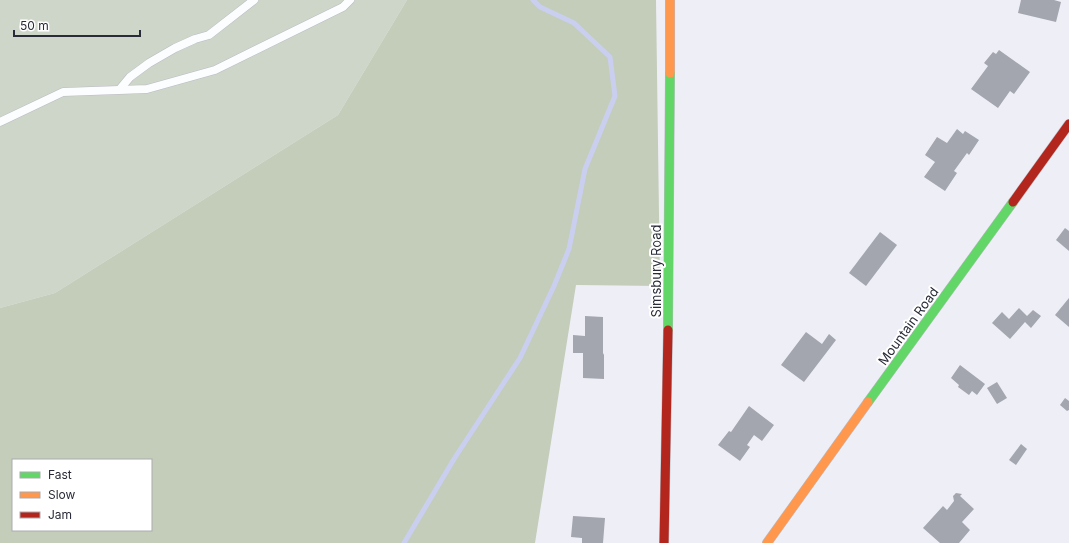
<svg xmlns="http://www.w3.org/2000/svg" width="1069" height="543" viewBox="0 0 1069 543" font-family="Inter,sans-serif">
	<rect width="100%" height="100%" fill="#eeeff6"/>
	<polygon fill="#ced6c9" points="0,0 407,0 338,115 55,293 0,308"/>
	<path fill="#c4cdba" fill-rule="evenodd" d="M 407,0 L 656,0 L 660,286 L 576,285 L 535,543 L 0,543 L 0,308 L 55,293 L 338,115 ZM 13,460 L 151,460 L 151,530 L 13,530 Z"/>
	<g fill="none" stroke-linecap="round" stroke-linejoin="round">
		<polyline stroke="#cacfef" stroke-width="5" points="404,543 454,459 520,358 554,286 569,249 585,169 615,96 610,57 574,23 540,7 533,0"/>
	</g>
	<g fill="#a3a5af">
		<polygon points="1021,0 1054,0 1061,2 1056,22 1018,13"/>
		<polygon points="999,50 1030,72 1014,94 1010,91 998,108 971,89 988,66 984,63 993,52 996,54"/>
		<polygon points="957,129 963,134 965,131 979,140 969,155 967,153 954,171 957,173 945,191 924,177 935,162 925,155 937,137 947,143"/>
		<polygon points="1065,228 1069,231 1069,251 1056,240"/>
		<polygon points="880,232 897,245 866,286 849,273"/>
		<polygon points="1069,298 1069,327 1055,315"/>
		<polygon points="1019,308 1027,316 1033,310 1041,316 1031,328 1025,322 1010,339 992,323 1002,312 1009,319"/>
		<polygon points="585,316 603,317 603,353 604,355 604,379 583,378 583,353 573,353 573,335 585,336"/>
		<polygon points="806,332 822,344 829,334 836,340 804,382 781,365"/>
		<polygon points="960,365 985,384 977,395 972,391 969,395 958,387 959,385 951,378"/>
		<polygon points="997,382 1007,398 997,404 987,388"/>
		<polygon points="1065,398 1069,401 1069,410 1067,411 1060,405"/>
		<polygon points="749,406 774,425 762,441 754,435 747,445 750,447 740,461 718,445 729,431 731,432"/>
		<polygon points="1021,444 1027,449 1016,465 1009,460"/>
		<polygon points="956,493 962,494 960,496 974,509 962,522 970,530 959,543 940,543 923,528 943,506 947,510 954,501 953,496"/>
		<polygon points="573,516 605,518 603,543 582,543 582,538 571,537"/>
	</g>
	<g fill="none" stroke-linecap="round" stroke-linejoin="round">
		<g stroke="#babbc4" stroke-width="9">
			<g id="lane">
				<polyline points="120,89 130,77 149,63 175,48 195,39 209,35 254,0"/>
				<polyline points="0,122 63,92 147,89 215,70 343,7 350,0"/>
			</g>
		</g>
		<g stroke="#babbc4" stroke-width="10">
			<g id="fast">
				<polyline points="668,330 670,73"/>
				<polyline points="868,402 1013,202"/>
			</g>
		</g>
		<g stroke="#babbc4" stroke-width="10">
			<g id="slow">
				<polyline points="670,73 670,0"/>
				<polyline points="767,543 868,402"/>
			</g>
		</g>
		<g stroke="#babbc4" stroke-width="10">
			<g id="jam">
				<polyline points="1013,202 1069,124"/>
				<polyline points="664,543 668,330"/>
			</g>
		</g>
		<use href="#lane" stroke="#fcfdfe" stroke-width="8"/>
		<use href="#fast" stroke="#63d668" stroke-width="9"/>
		<use href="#slow" stroke="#ff974d" stroke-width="9"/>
		<use href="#jam" stroke="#b3261e" stroke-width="9"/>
	</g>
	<g text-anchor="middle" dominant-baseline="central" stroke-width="4" stroke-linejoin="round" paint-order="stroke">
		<g font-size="13" fill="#292c38" stroke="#fff">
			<text transform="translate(656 271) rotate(-90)">Simsbury Road</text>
			<text transform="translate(908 326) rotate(-54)">Mountain Road</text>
		</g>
	</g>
	<rect x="12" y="459" width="140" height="72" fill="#ffffff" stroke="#a9abaf"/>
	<rect x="20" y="472" width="20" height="6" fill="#63d668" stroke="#a9abaf"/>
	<text x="48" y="479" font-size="12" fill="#292c38">Fast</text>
	<rect x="20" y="492" width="20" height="6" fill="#ff974d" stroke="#a9abaf"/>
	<text x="48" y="499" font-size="12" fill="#292c38">Slow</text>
	<rect x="20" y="512" width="20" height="6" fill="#b3261e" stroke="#a9abaf"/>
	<text x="48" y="519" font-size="12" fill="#292c38">Jam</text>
	<path d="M14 30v6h126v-6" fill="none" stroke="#292c38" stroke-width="2"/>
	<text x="20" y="30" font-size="12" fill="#292c38" stroke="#ffffff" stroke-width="3" paint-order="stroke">50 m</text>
</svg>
